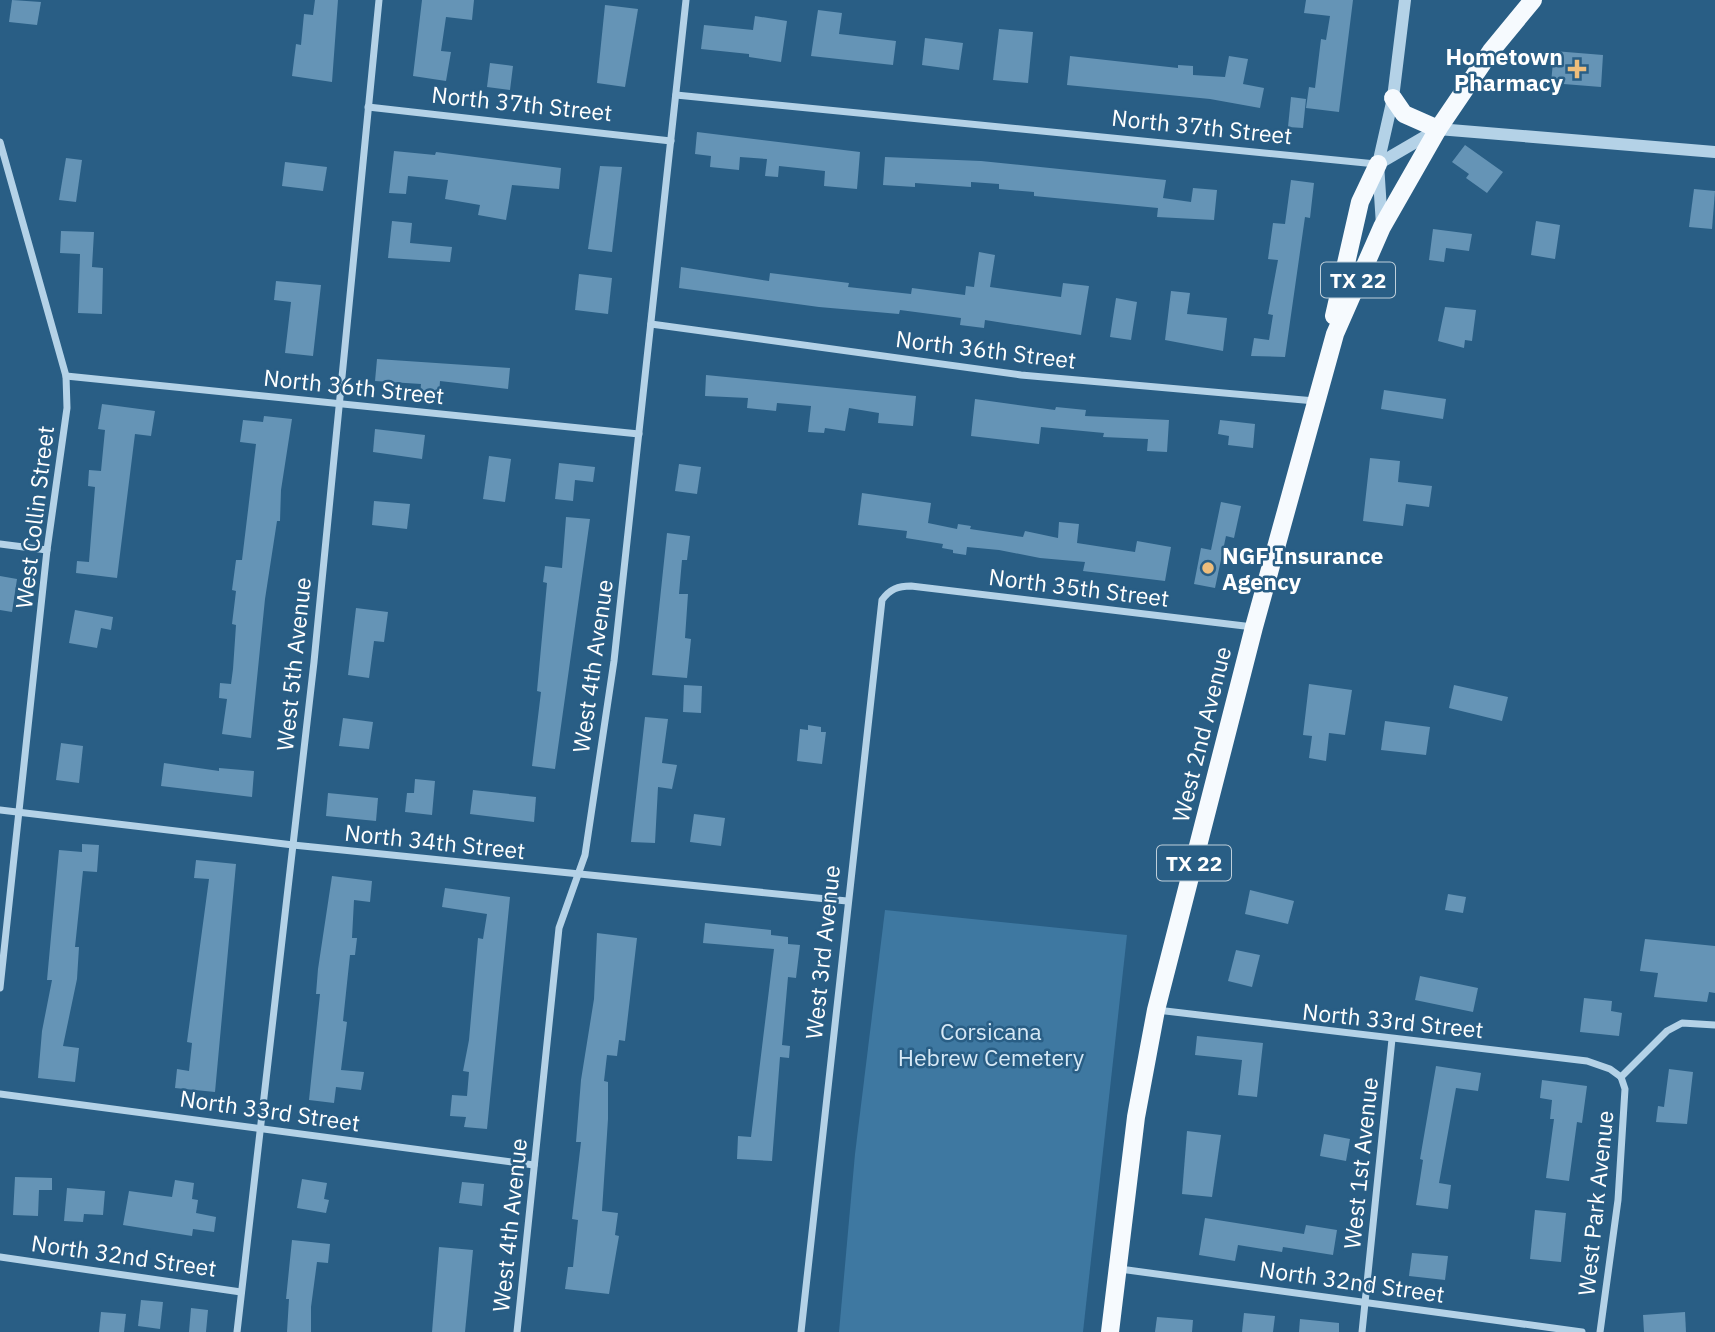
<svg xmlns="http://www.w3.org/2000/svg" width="1715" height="1332" viewBox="0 0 1715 1332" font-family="'IBM Plex Sans',sans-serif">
	<rect width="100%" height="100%" fill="#295e85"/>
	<polygon fill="#3e78a1" points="885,910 1127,935 1083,1332 839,1332 855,1154"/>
	<g fill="#6594b6">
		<polygon points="12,0 41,2 37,25 9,22"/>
		<polygon points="315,0 338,0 332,82 292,76 296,44 301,45 304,14 313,15"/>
		<polygon points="422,0 474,0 472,20 446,17 441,51 451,52 446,81 413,76"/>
		<polygon points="1306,0 1353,0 1339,112 1306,108 1309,87 1315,88 1321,39 1326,40 1330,16 1304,13"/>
		<polygon points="605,5 638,9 625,87 597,83"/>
		<polygon points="818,10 842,13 839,34 896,41 893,65 811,56"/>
		<polygon points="755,16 787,21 781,62 749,57 749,54 701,49 704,25 753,30"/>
		<polygon points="999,29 1033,32 1028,83 993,80"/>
		<polygon points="925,38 963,43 959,70 922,65"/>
		<polygon points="1554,51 1603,55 1601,87 1551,83"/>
		<polygon points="1070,56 1178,68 1178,65 1193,66 1193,75 1225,77 1229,56 1248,59 1243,84 1264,88 1260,108 1210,99 1067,85"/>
		<polygon points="490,63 513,66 510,90 487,87"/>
		<polygon points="1291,97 1306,99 1303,128 1288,127"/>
		<polygon points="697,132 860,152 857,189 824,186 825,171 779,166 778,177 765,176 767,159 740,157 739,170 710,167 711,156 695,154"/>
		<polygon points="1465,145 1503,172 1487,193 1466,178 1469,174 1452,162"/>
		<polygon points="394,151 435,155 436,152 561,168 559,189 512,185 506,220 478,215 480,205 445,199 448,180 408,176 406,194 389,193"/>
		<polygon points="885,157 981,161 1166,180 1163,198 1191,202 1193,188 1217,190 1214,220 1157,217 1158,208 1034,196 1034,192 999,189 999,184 971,182 971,187 915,183 915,187 883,185"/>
		<polygon points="66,158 82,160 76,202 59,200"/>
		<polygon points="285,162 327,167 323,191 282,186"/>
		<polygon points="600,166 622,167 612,252 588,249"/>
		<polygon points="1291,180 1314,183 1310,218 1305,217 1285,357 1251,356 1254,338 1269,340 1273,315 1268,314 1278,260 1268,259 1273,223 1285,224"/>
		<polygon points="1694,189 1715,191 1712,229 1689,227"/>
		<polygon points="392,221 412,223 410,243 452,247 450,262 388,258"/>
		<polygon points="1536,221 1560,225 1555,259 1531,255"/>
		<polygon points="1433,229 1472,234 1469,251 1446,248 1444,262 1429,260"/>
		<polygon points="61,231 94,232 92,267 103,268 102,314 78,313 80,254 60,253"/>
		<polygon points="979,252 995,255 990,287 1061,297 1063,283 1089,286 1081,335 985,320 984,328 960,325 961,318 900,310 899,314 819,307 679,288 681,267 769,281 770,273 849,283 848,287 911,294 912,288 965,295 966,286 974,287"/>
		<polygon points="579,274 612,278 608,314 575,310"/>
		<polygon points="276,281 321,285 313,356 285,353 291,302 274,300"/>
		<polygon points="1171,291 1190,293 1187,314 1227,318 1223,351 1165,340"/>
		<polygon points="1116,298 1137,302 1131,340 1110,337"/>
		<polygon points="1445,307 1476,310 1472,341 1465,340 1464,348 1438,341"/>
		<polygon points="377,359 510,368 508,389 440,381 439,395 420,394 421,384 375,381"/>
		<polygon points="706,375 916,396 913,426 878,423 879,413 849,408 845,431 825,428 824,433 808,432 811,406 777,403 776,411 747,408 748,398 705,396"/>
		<polygon points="1384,390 1446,399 1443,419 1381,409"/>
		<polygon points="975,399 1055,410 1056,407 1086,410 1085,416 1169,420 1167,452 1147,451 1148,439 1103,437 1104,433 1041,427 1039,444 971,436"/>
		<polygon points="102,404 155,411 151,436 135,434 117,578 76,573 77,561 89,562 95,487 88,486 89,470 101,471 105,430 98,429"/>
		<polygon points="264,416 292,419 281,490 280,521 277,521 265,599 251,738 222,734 227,699 219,698 220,683 231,684 233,669 236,625 232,624 236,591 232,590 236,560 242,560 256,444 240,442 243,420 263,422"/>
		<polygon points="1220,420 1255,424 1253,448 1228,445 1229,436 1218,434"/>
		<polygon points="375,429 425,435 422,459 373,452"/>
		<polygon points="489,456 511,459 505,502 483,499"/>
		<polygon points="1370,458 1400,461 1398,482 1432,486 1429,507 1406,504 1403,526 1363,521"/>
		<polygon points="559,463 595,467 593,482 575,480 573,501 555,499"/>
		<polygon points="679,464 701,467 697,494 675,491"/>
		<polygon points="862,493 931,503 928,523 957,529 958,524 971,526 970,529 1023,537 1025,531 1058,538 1059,522 1079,524 1077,543 1135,552 1137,541 1171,547 1165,581 1083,571 1085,562 1040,558 999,550 967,547 966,555 953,553 953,550 942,548 943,544 906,538 907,531 858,525"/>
		<polygon points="374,501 410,504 407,529 372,525"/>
		<polygon points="1221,502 1241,506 1234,538 1226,536 1215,588 1194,584 1201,548 1211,550"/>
		<polygon points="566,517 590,519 555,769 532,766 541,692 537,691 547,583 543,582 545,566 562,568"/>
		<polygon points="667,533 690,536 687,560 682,560 679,594 688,594 685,638 691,639 687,678 652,675"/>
		<polygon points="0,576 17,579 12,612 0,610"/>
		<polygon points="356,608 388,612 384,642 374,641 369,678 348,675"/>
		<polygon points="75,610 113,617 111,630 101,628 97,648 69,643"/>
		<polygon points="1309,684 1352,690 1345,735 1329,733 1326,761 1309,758 1312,736 1303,735"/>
		<polygon points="684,685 702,686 701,713 683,712"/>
		<polygon points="1454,685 1508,697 1502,721 1449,708"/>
		<polygon points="645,717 668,719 662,763 677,765 672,789 658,787 655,843 631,842"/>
		<polygon points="343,718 373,722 369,749 339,746"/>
		<polygon points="1385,721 1430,727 1426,755 1381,750"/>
		<polygon points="808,725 821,727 821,732 826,732 822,764 797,761 800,729 808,730"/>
		<polygon points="61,743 83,746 79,783 56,780"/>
		<polygon points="164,763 219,771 219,768 254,771 252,797 161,786"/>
		<polygon points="415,779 435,781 432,815 405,812 407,793 414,793"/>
		<polygon points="473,790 536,797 534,822 470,814"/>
		<polygon points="328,793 378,798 376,821 326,816"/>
		<polygon points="694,814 725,818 721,846 690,842"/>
		<polygon points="82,844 99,845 97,872 83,871 75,947 79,947 77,979 63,1046 79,1048 75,1082 38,1078 42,1031 52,980 47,980 59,850 82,852"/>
		<polygon points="196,860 236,864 215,1092 175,1088 177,1069 189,1071 192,1043 187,1042 209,879 194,878"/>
		<polygon points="332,876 372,881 370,902 354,900 352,938 357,938 355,955 350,955 343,1021 347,1022 341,1070 364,1072 361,1090 336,1087 334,1103 309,1100 320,994 316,994 318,969"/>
		<polygon points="445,888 510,897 487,1129 464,1127 466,1117 450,1116 452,1095 467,1096 469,1072 463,1071 469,1040 478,938 483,939 487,914 442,907"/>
		<polygon points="1250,890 1294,901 1288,924 1245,914"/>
		<polygon points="1448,894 1466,897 1463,913 1445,910"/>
		<polygon points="705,923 771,930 771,935 788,937 788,944 800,945 796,978 788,977 782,1045 790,1046 789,1058 780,1057 772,1161 737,1159 738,1136 751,1137 774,949 703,943"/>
		<polygon points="597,933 637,938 625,1041 619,1040 617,1056 607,1055 604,1081 608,1082 608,1119 602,1211 618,1213 615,1235 619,1236 609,1294 565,1289 568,1267 573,1267 578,1220 572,1219 581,1142 576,1142 581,1080 594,999"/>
		<polygon points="1645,939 1715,946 1715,993 1709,992 1707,1002 1654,997 1658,973 1640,971"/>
		<polygon points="1236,950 1260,955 1252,987 1228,981"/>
		<polygon points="1420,976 1478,988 1473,1012 1415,1000"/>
		<polygon points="1584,998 1612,1001 1611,1011 1622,1013 1619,1036 1580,1032"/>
		<polygon points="1197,1036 1263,1043 1257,1097 1238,1095 1242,1060 1195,1055"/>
		<polygon points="1436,1066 1481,1073 1478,1091 1456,1088 1439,1183 1451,1185 1448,1209 1416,1205 1423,1160 1420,1159"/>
		<polygon points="1669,1069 1693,1072 1687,1124 1656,1122 1658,1106 1664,1107"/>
		<polygon points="1542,1080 1587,1086 1582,1123 1577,1122 1569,1181 1546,1178 1554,1119 1550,1119 1552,1100 1540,1098"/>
		<polygon points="1187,1131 1221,1135 1212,1197 1182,1194"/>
		<polygon points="1324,1134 1350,1139 1346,1161 1320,1156"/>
		<polygon points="15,1177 52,1178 52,1190 39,1190 38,1216 13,1215"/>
		<polygon points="302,1179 327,1183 324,1199 329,1200 326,1213 297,1208"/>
		<polygon points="175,1180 194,1183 192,1199 198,1200 196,1213 216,1217 214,1232 193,1229 192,1236 123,1225 129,1191 172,1197"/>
		<polygon points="462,1182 484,1184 482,1206 459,1203"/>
		<polygon points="67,1188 105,1191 103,1215 84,1214 83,1222 64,1221"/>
		<polygon points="1535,1210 1566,1213 1561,1262 1530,1259"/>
		<polygon points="1205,1218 1304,1234 1306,1225 1337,1230 1333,1255 1283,1247 1282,1252 1238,1245 1235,1261 1199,1255"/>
		<polygon points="292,1240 330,1244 328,1263 317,1262 311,1307 311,1332 287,1332 289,1299 286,1299"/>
		<polygon points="439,1247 473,1250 465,1332 432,1332"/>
		<polygon points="1412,1253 1448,1256 1445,1280 1409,1276"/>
		<polygon points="141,1300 163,1302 160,1329 138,1326"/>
		<polygon points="191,1308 208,1310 206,1332 189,1332"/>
		<polygon points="101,1312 126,1314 124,1332 99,1332"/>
		<polygon points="1685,1312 1686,1332 1644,1332 1643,1315"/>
		<polygon points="1244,1313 1275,1316 1273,1332 1242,1332"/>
		<polygon points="1157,1317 1193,1320 1192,1332 1155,1332"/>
		<polygon points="1300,1319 1339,1323 1339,1332 1299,1332"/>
	</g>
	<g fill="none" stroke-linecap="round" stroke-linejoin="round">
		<g stroke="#b4d2e7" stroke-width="7">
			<polyline points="676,95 1376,164"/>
			<polyline points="368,107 671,141"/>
			<polyline points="0,142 66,376 67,408 47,550 0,988"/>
			<polyline points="651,324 1021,375 1315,401"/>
			<polyline points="66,376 639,434"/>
			<polyline points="0,544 47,550"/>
			<polyline points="0,810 293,845 847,901"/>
			<polyline points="1157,1010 1587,1061 1610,1069 1621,1077"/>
			<polyline points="1621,1077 1667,1031 1682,1023 1715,1025"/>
			<polyline points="0,1094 534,1165"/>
			<polyline points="0,1257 241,1292"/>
			<polyline points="1120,1269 1582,1332"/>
			<polyline points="237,1332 314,662 379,0"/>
			<polyline points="517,1332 559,928 585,855 614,661 686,0"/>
			<path d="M 801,1332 L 882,600 C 890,589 898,586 911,586 L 1253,627"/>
			<polyline points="1362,1332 1392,1039"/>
			<polyline points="1600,1332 1618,1200 1625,1089 1621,1077"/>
		</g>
		<g stroke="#b4d2e7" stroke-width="12">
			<polyline points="1378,164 1438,129 1715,152"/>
			<polyline points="1382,225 1378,164 1393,98 1405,0"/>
		</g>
		<g stroke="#f6fafe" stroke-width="18">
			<polyline points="1393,98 1404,114 1438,129"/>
			<polyline points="1334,316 1360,202 1378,164"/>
			<polyline points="1110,1332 1136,1117 1156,1010 1254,627 1335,334 1382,227 1438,129 1491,51 1533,0"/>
		</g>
	</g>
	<g fill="#eebd7b" stroke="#295e85" stroke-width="2.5">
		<path d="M1573.5 58.5h7v7h7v7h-7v7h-7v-7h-7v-7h7z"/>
		<circle cx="1208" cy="568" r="7"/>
	</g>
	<g text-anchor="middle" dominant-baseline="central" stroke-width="5" stroke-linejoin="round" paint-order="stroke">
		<g fill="#295e85" stroke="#bfcfda" stroke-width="2">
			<rect x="1321" y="262.5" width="74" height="35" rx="5"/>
			<rect x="1157" y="845.5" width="74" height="35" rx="5"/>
		</g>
		<g font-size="21" font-weight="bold" fill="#fff">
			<text x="1358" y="280">TX 22</text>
			<text x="1194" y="863">TX 22</text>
		</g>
		<g font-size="23" font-weight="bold" fill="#fff" stroke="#295e85" text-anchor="end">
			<text x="1563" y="56">Hometown<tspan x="1563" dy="26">Pharmacy</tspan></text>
			<text x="1222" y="555" text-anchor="start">NGF Insurance<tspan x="1222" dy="26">Agency</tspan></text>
		</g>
		<g font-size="23" fill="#fff" stroke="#295e85">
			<text transform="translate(522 103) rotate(6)">North 37th Street</text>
			<text transform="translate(1202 126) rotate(6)">North 37th Street</text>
			<text transform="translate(986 349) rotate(7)">North 36th Street</text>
			<text transform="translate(354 386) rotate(6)">North 36th Street</text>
			<text transform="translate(34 517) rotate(-83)">West Collin Street</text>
			<text transform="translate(1079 587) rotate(7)">North 35th Street</text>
			<text transform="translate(293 664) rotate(-84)">West 5th Avenue</text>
			<text transform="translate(592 666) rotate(-82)">West 4th Avenue</text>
			<text transform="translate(1201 734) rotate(-76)">West 2nd Avenue</text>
			<text transform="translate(435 841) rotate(6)">North 34th Street</text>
			<text transform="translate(822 952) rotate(-84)">West 3rd Avenue</text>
			<text transform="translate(1393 1020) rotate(6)">North 33rd Street</text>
			<text transform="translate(270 1110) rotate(8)">North 33rd Street</text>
			<text transform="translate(1360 1163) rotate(-84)">West 1st Avenue</text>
			<text transform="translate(1595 1203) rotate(-84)">West Park Avenue</text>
			<text transform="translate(509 1225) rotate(-84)">West 4th Avenue</text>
			<text transform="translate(124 1255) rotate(8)">North 32nd Street</text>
			<text transform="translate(1352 1281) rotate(8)">North 32nd Street</text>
		</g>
		<g font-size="23" fill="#d7e9f6" stroke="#295e85">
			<text x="991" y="1031">Corsicana<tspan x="991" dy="26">Hebrew Cemetery</tspan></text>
		</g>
	</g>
</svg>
